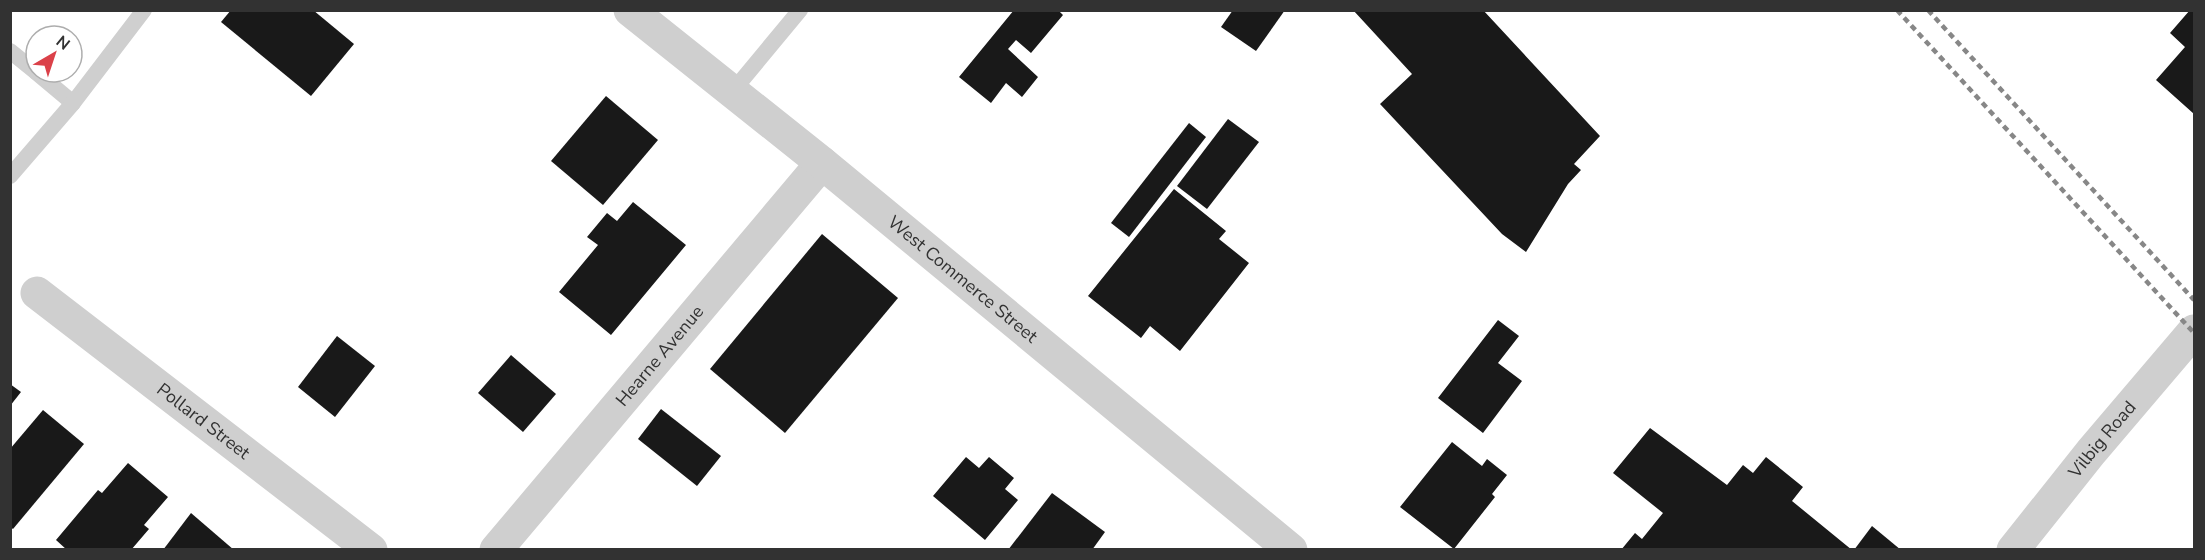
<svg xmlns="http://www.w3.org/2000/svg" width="2205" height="560" viewBox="0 0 2205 560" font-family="'Nunito Sans',sans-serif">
	<rect width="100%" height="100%" fill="#fff"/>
	<g fill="#191919">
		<polygon points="231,10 313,10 354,44 311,96 221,22"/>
		<polygon points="1014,10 1058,10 1063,15 1031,53 1016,40 1008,49 1038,77 1022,97 1006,83 991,103 959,77"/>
		<polygon points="1233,10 1285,10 1256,51 1221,27"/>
		<polygon points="1353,10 1483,10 1600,136 1574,164 1581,170 1568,184 1526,252 1502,234 1380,104 1412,74"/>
		<polygon points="2190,10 2194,10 2194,114 2156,80 2185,47 2170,33"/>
		<polygon points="606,96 658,140 603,205 551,161"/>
		<polygon points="1228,119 1259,142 1207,209 1177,186"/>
		<polygon points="1189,123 1206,137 1129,237 1111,223"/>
		<polygon points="1174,189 1226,231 1219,239 1249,263 1180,351 1150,326 1141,338 1088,296"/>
		<polygon points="633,202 686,245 611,335 559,292 598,245 587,237 607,213 617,221"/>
		<polygon points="822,234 898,298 785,433 710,369"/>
		<polygon points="1498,320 1519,336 1498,363 1522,381 1483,433 1438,398"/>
		<polygon points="337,336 375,366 335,417 298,387"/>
		<polygon points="511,355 556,394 523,432 478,393"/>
		<polygon points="10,384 21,392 10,406"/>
		<polygon points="661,409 721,456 697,486 638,439"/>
		<polygon points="43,410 84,444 13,529 10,527 10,449"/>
		<polygon points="1650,428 1727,485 1743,465 1753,473 1766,457 1803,487 1792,501 1852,550 1621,550 1635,533 1642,539 1663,513 1613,473"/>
		<polygon points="1452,442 1482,466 1487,459 1507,475 1492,494 1495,497 1454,549 1400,507"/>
		<polygon points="966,457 979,468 989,457 1014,478 1005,489 1018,500 985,540 933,496"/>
		<polygon points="128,463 168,497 144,525 149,529 131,550 67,550 56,540 98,490 102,493"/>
		<polygon points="1052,493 1105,532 1092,550 1008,550"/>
		<polygon points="191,513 234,550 163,550"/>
		<polygon points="1872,526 1901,550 1854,550"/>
	</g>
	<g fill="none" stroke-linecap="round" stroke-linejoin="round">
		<g stroke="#cfcfcf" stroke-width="16">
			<polyline points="10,51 36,72"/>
			<polyline points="36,72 73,103"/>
			<polyline points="732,92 800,10"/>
			<polyline points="10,176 73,103 144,10"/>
		</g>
		<g stroke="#cfcfcf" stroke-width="33">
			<path id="s1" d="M 37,293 L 371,550"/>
			<path id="s2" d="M 496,550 L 822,163"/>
		</g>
		<g stroke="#cfcfcf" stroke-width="33">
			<path id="s3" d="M 630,10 L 822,163 L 1291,550"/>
			<path id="s4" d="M 2013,550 L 2091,452 L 2194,331"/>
		</g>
		<g stroke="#878787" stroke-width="4.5" stroke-dasharray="6 4.5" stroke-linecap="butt">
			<polyline points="1897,10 2194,333"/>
			<polyline points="1928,10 2194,300"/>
		</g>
	</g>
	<g text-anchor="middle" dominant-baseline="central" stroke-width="6" stroke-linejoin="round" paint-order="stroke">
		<g font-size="18" fill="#323232" stroke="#fff">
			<text stroke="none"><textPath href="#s3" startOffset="428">West Commerce Street</textPath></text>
			<text stroke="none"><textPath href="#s2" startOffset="254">Hearne Avenue</textPath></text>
			<text stroke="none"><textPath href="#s1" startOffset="210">Pollard Street</textPath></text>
			<text stroke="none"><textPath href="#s4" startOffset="142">Vilbig Road</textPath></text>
		</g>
	</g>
	<rect width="2205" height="560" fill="none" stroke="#323232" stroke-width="24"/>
	<g transform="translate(54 54) rotate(39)"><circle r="28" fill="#ffffff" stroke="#adadad" stroke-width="1.5"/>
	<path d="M0-4.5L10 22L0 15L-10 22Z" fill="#db4149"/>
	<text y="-9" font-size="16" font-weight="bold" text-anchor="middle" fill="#323232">N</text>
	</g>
</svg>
